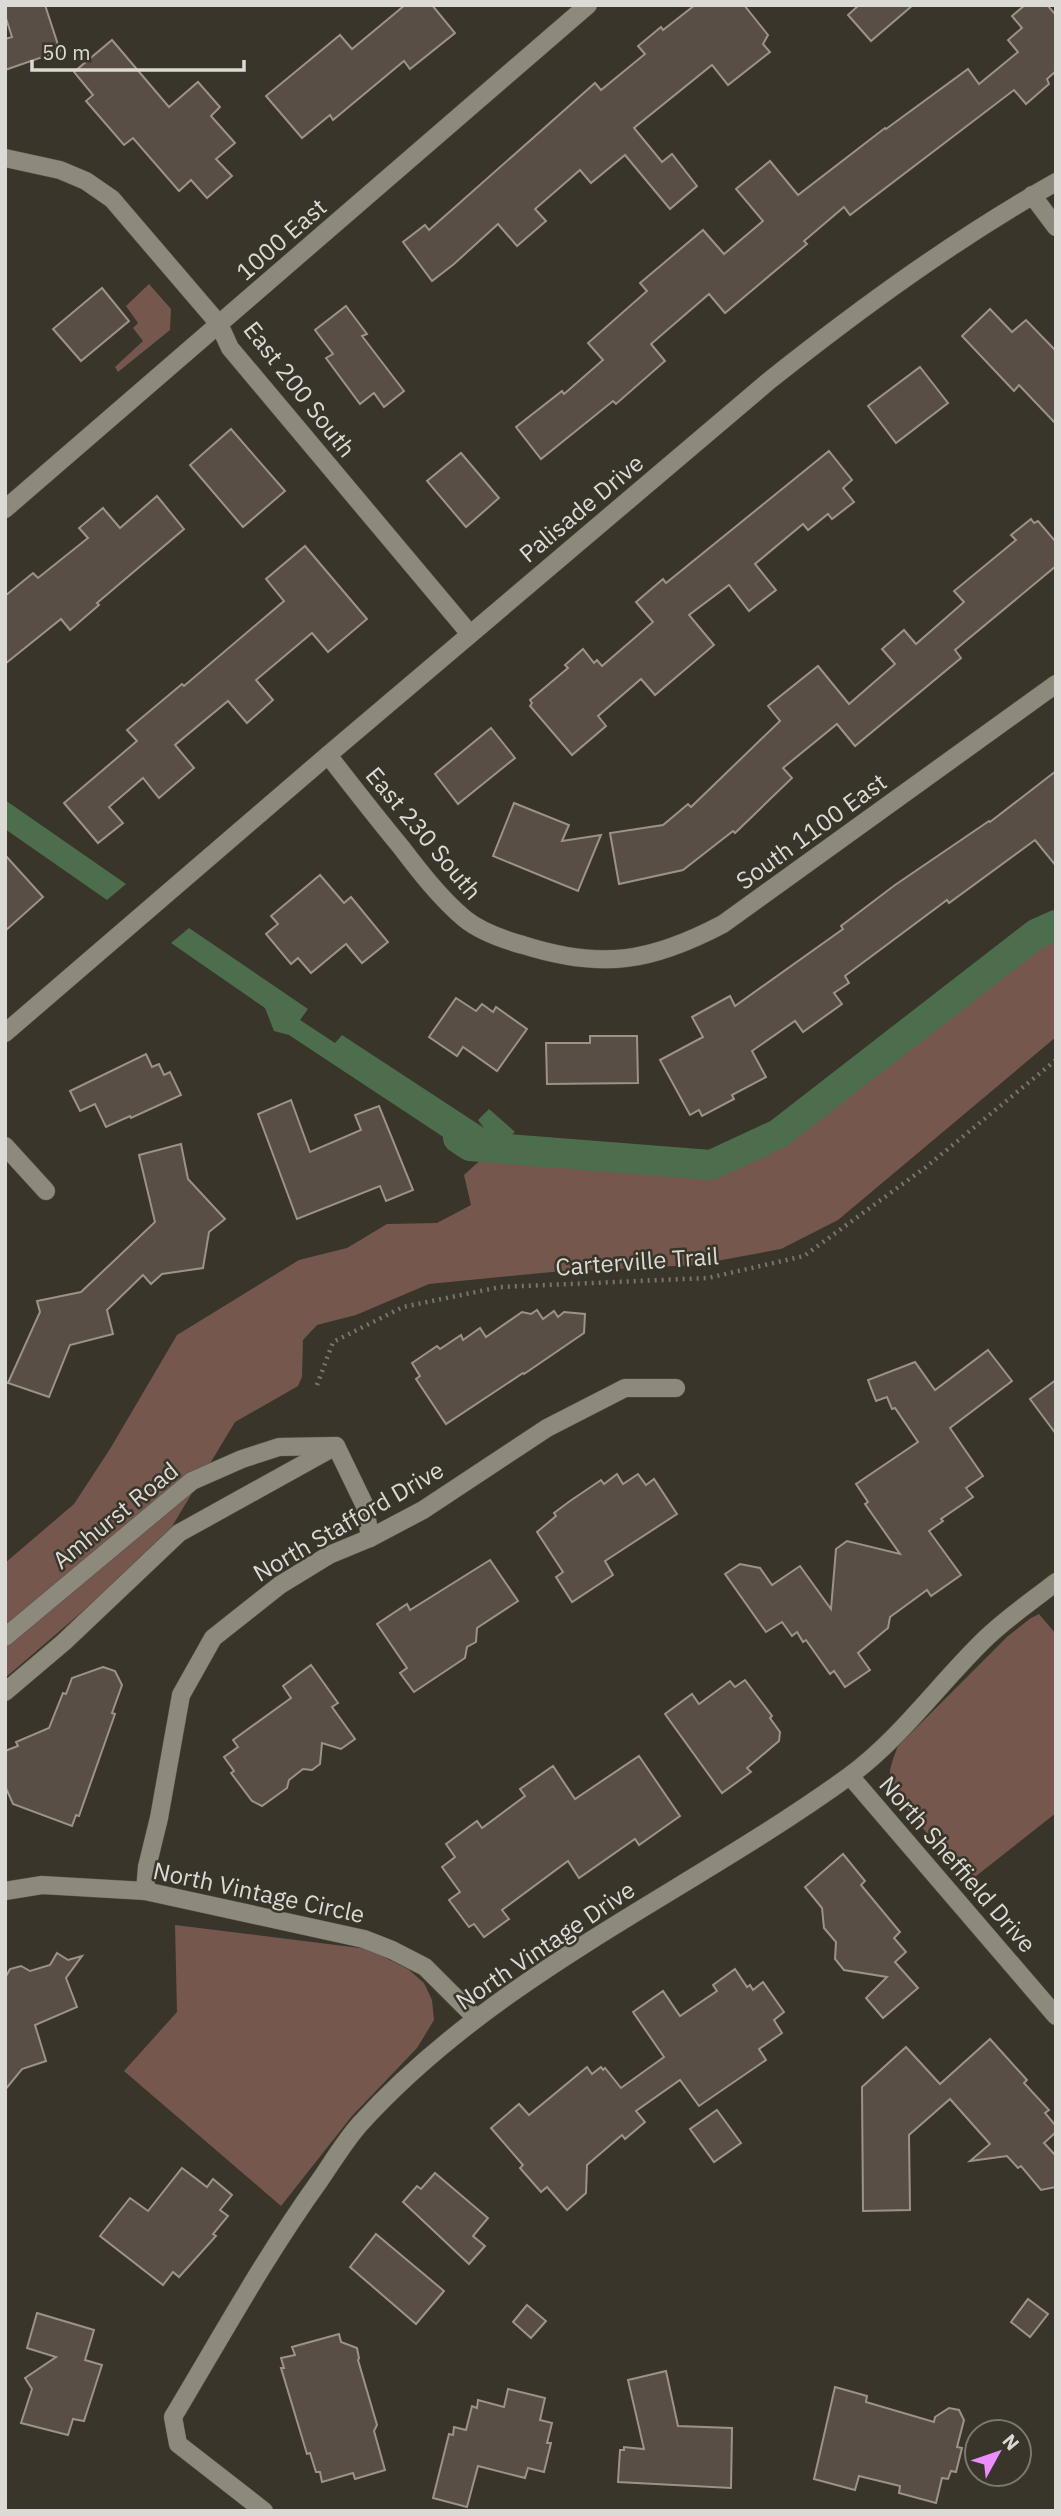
<svg xmlns="http://www.w3.org/2000/svg" width="1061" height="2516" viewBox="0 0 1061 2516" font-family="'IBM Plex Sans',sans-serif">
	<rect width="100%" height="100%" fill="#39352b"/>
	<g fill="#75574d">
		<polygon points="149,284 171,309 170,330 118,372 115,367 143,341 133,328 138,323 126,306"/>
		<polygon points="1056,935 1056,1037 838,1220 781,1249 695,1265 552,1272 429,1284 356,1315 317,1325 303,1340 302,1377 298,1386 235,1422 162,1543 5,1678 5,1563 74,1504 110,1449 177,1335 299,1260 347,1248 387,1224 437,1223 471,1205 464,1175 485,1156 686,1172 753,1156 1038,943"/>
		<path d="M 1039,1614 L 1056,1634 L 1056,1813 L 971,1880 C 953,1860 897,1805 891,1783 C 887,1771 894,1757 898,1746 L 1008,1636 L 1031,1618 Z"/>
		<polygon points="175,1925 368,1949 408,1969 424,1983 432,2000 434,2020 417,2048 352,2116 281,2206 124,2071 177,2012"/>
	</g>
	<g fill="#4d6e4c">
		<polygon points="5,800 126,884 107,900 5,829"/>
		<polygon points="189,928 308,1009 300,1020 335,1043 342,1035 484,1128 478,1120 489,1109 515,1132 485,1156 457,1146 289,1035 274,1031 265,1008 171,943"/>
	</g>
	<g fill="none" stroke-linecap="round" stroke-linejoin="round">
		<polyline stroke="#4d6e4c" stroke-width="30" points="458,1138 470,1146 711,1165 778,1134 1036,934 1056,925"/>
	</g>
	<g fill="#584e46" stroke="#9c9288" stroke-width="2">
		<polygon points="5,5 45,5 60,51 5,70 5,39 12,37 5,15"/>
		<polygon points="405,5 432,5 455,33 410,69 404,61 333,120 330,115 302,138 266,96 340,35 352,49"/>
		<polygon points="695,5 744,5 768,35 763,44 770,52 728,85 712,65 634,128 662,162 672,154 697,186 670,209 625,155 591,183 580,170 535,209 546,221 517,246 498,224 454,264 432,281 403,242 425,225 429,230 595,83 601,90 645,54 638,46 661,27 663,30"/>
		<polygon points="859,5 913,5 871,41 848,15"/>
		<polygon points="1025,5 1047,5 1056,15 1056,71 1047,79 1049,84 1026,104 1014,90 850,215 844,207 804,241 807,244 725,313 709,294 651,344 665,361 616,404 613,401 541,459 516,427 562,391 564,394 603,360 588,343 647,291 640,283 703,230 724,254 763,221 736,189 770,161 798,195 885,128 886,129 968,69 979,84 1018,52 1008,40 1022,28 1012,16"/>
		<polygon points="112,40 169,107 198,82 220,107 211,116 235,143 216,159 232,176 207,198 191,180 179,191 133,138 124,145 86,101 93,95 74,72"/>
		<polygon points="102,288 129,321 81,361 53,329"/>
		<polygon points="346,306 367,334 362,336 404,391 384,407 374,393 360,404 326,358 333,354 315,330"/>
		<polygon points="990,309 1012,332 1026,320 1056,351 1056,424 1019,385 1014,391 962,336"/>
		<polygon points="920,367 948,403 896,443 868,406"/>
		<polygon points="231,429 285,491 243,527 190,465"/>
		<polygon points="829,451 852,480 843,488 854,502 832,519 828,514 808,530 803,524 755,564 776,590 749,611 729,585 689,615 714,645 655,695 641,679 598,716 606,726 572,755 530,706 532,703 530,700 568,668 565,665 583,649 594,663 597,660 602,666 653,622 636,602 663,579 666,583"/>
		<polygon points="461,453 499,498 466,527 427,481"/>
		<polygon points="157,496 184,529 97,603 99,605 70,630 61,619 5,664 5,596 33,573 38,578 88,538 79,528 103,508 120,528"/>
		<polygon points="1031,519 1034,523 1038,521 1056,542 1056,566 955,650 961,658 855,746 837,724 783,768 792,778 735,833 733,831 683,870 619,884 610,833 663,825 688,804 691,807 780,721 768,706 818,666 849,704 895,664 882,649 904,630 916,644 964,602 954,591 1016,540 1011,535"/>
		<polygon points="305,546 367,619 328,652 312,633 256,680 273,700 247,723 228,701 175,745 194,768 159,798 143,778 109,807 123,823 98,843 64,803 137,741 127,730 182,684 184,686 284,601 266,579"/>
		<polygon points="491,728 515,758 458,804 435,774"/>
		<polygon points="1056,771 1056,866 1035,840 949,903 947,900 845,976 849,983 834,993 842,1004 803,1032 795,1021 752,1051 766,1077 732,1095 734,1099 702,1116 699,1110 690,1115 660,1060 703,1037 692,1017 730,996 735,1006 843,929 841,926 895,885 989,821 990,822"/>
		<polygon points="514,803 569,825 562,841 601,835 578,891 493,856"/>
		<polygon points="5,855 43,897 5,931"/>
		<polygon points="320,875 344,903 351,897 388,942 362,963 346,944 311,973 298,958 291,964 266,934 278,924 271,916"/>
		<polygon points="456,998 476,1011 482,1004 493,1012 496,1007 527,1029 497,1071 463,1047 457,1056 429,1037"/>
		<polygon points="590,1036 637,1036 638,1083 547,1084 546,1043 590,1043"/>
		<polygon points="146,1054 152,1067 159,1064 164,1075 170,1072 181,1095 131,1118 130,1116 106,1127 95,1104 80,1111 70,1091"/>
		<polygon points="291,1100 310,1152 361,1130 355,1115 379,1106 413,1190 386,1201 380,1186 297,1219 258,1114"/>
		<polygon points="181,1144 188,1179 225,1219 209,1232 203,1268 162,1274 151,1284 143,1275 107,1310 113,1334 70,1345 49,1397 8,1383 40,1312 37,1301 81,1292 155,1222 139,1155"/>
		<polygon points="537,1310 543,1319 554,1311 558,1317 564,1312 585,1314 584,1333 524,1374 523,1373 446,1424 416,1379 420,1376 412,1363 437,1346 440,1349 461,1335 463,1340 480,1328 486,1337 522,1312 531,1314"/>
		<polygon points="988,1350 1012,1381 950,1428 983,1476 966,1488 973,1497 941,1519 943,1521 929,1531 961,1575 931,1596 927,1590 890,1617 888,1628 858,1653 870,1670 845,1687 834,1671 830,1674 806,1640 803,1642 797,1632 792,1636 782,1622 766,1632 725,1574 740,1564 760,1568 772,1585 800,1566 831,1609 836,1549 847,1541 900,1554 865,1504 868,1502 856,1484 918,1442 895,1408 892,1409 887,1397 876,1401 868,1380 915,1362 935,1390"/>
		<polygon points="1056,1380 1056,1434 1030,1399"/>
		<polygon points="617,1474 623,1484 638,1474 646,1485 654,1479 677,1514 605,1561 613,1575 572,1602 556,1577 563,1572 537,1532 556,1516 554,1513 570,1501 601,1480 604,1484"/>
		<polygon points="490,1560 518,1601 477,1628 476,1642 467,1647 465,1658 414,1692 400,1673 407,1668 377,1624 407,1604 410,1610"/>
		<polygon points="311,1665 338,1703 332,1707 355,1739 341,1749 322,1743 320,1764 312,1770 303,1769 289,1780 287,1788 262,1806 252,1801 231,1773 234,1771 224,1757 238,1747 233,1740 291,1698 283,1686"/>
		<polygon points="103,1667 115,1671 122,1685 112,1713 115,1714 79,1816 76,1815 72,1826 13,1804 5,1786 5,1751 18,1746 16,1742 49,1728 63,1693 66,1694 72,1678"/>
		<polygon points="745,1680 772,1716 770,1718 780,1732 779,1741 747,1768 751,1772 722,1793 665,1714 692,1694 699,1704 730,1681 735,1687"/>
		<polygon points="639,1756 680,1816 639,1845 635,1839 579,1878 568,1861 502,1910 509,1919 484,1937 474,1924 469,1927 449,1900 460,1892 442,1867 455,1857 446,1844 477,1821 482,1828 525,1796 520,1789 553,1766 575,1799"/>
		<polygon points="843,1854 865,1881 861,1885 900,1932 894,1938 906,1952 895,1962 918,1988 883,2018 866,1998 887,1977 844,1970 835,1959 836,1942 824,1928 822,1908 805,1887"/>
		<polygon points="57,1953 68,1960 82,1956 66,1978 77,2007 35,2025 46,2061 22,2069 5,2090 5,1978 10,1969 21,1966 30,1971 50,1965"/>
		<polygon points="735,1969 747,1987 750,1985 753,1990 763,1982 784,2012 774,2020 782,2033 759,2049 766,2060 699,2106 680,2080 636,2111 645,2122 625,2139 622,2135 587,2165 586,2193 567,2210 547,2187 541,2192 520,2168 523,2165 491,2128 519,2104 529,2115 587,2067 592,2074 601,2067 603,2070 605,2068 621,2088 664,2057 633,2012 663,1991 680,2016 717,1991 713,1985"/>
		<polygon points="990,2039 1027,2080 1024,2083 1049,2110 1045,2113 1056,2126 1056,2132 1044,2143 1056,2156 1056,2187 1041,2190 1021,2166 1018,2168 1007,2156 970,2161 990,2144 950,2099 909,2135 910,2210 863,2211 862,2087 906,2047 940,2084"/>
		<polygon points="717,2110 741,2143 714,2162 690,2129"/>
		<polygon points="182,2168 207,2187 213,2179 232,2195 220,2210 228,2216 213,2234 216,2236 179,2277 173,2272 163,2285 100,2236 130,2198 148,2211"/>
		<polygon points="435,2173 488,2218 473,2236 485,2246 469,2264 403,2202 417,2186 421,2189"/>
		<polygon points="376,2234 444,2291 416,2324 350,2267"/>
		<polygon points="1028,2299 1048,2314 1030,2337 1011,2322"/>
		<polygon points="527,2305 546,2321 531,2338 513,2322"/>
		<polygon points="37,2313 94,2330 85,2360 102,2365 84,2421 73,2419 68,2435 21,2423 32,2389 25,2378 56,2357 27,2348"/>
		<polygon points="339,2334 341,2342 357,2348 359,2358 358,2360 377,2425 374,2431 385,2470 355,2479 353,2473 322,2482 320,2472 316,2472 310,2453 307,2454 281,2368 284,2368 281,2358 295,2355 292,2347"/>
		<polygon points="666,2371 678,2426 732,2428 731,2488 618,2482 620,2450 624,2450 624,2447 644,2449 628,2380"/>
		<polygon points="835,2387 867,2396 866,2402 934,2422 935,2417 949,2408 959,2410 964,2420 957,2447 962,2448 956,2472 951,2471 948,2479 942,2478 936,2503 899,2493 900,2486 859,2476 855,2490 814,2479"/>
		<polygon points="508,2389 545,2398 540,2420 552,2423 547,2443 551,2443 544,2472 528,2468 525,2478 478,2466 467,2507 433,2498 449,2434 453,2435 454,2427 466,2430 472,2406 477,2408 478,2400 504,2407"/>
	</g>
	<g fill="none" stroke-linecap="round" stroke-linejoin="round">
		<g stroke="#555249" stroke-width="19">
			<g id="minor">
				<polyline points="5,158 60,170 86,181 112,199 219,324 230,348 470,634"/>
				<polyline points="1032,195 1056,227"/>
				<polyline points="5,509 588,5"/>
				<path d="M 328,755 C 352,786 376,817 401,847 C 420,872 441,899 465,919 C 480,931 505,940 523,945 C 602,970 651,962 723,924 L 1056,684"/>
				<path d="M 5,1033 L 328,755 L 770,380 C 862,307 954,240 1056,182"/>
				<polyline points="5,1146 46,1191"/>
				<polyline points="336,1446 365,1506 370,1538"/>
				<polyline points="5,1637 192,1481 242,1459 279,1447 333,1446"/>
				<polyline points="5,1692 64,1642 179,1533 336,1446"/>
				<polyline points="850,1776 1056,2016"/>
				<polyline points="5,1891 42,1885 145,1891 364,1939 392,1950 425,1967 476,2018"/>
				<polyline points="145,1891 147,1867 159,1818 181,1695 213,1638 280,1585 329,1555 370,1538 423,1510 547,1428 625,1388 676,1388"/>
				<path d="M 264,2511 L 178,2444 L 173,2417 C 221,2337 266,2255 320,2180 C 333,2161 345,2141 360,2124 C 496,1974 686,1894 848,1777 C 900,1739 938,1685 983,1641 C 1005,1619 1032,1601 1056,1582"/>
			</g>
		</g>
		<polyline stroke="#78756c" stroke-width="4.5" stroke-dasharray="2 5" stroke-linecap="butt" points="317,1385 333,1342 403,1307 500,1287 708,1278 804,1256 926,1167 1056,1060"/>
		<use href="#minor" stroke="#8d897c" stroke-width="18"/>
	</g>
	<g text-anchor="middle" dominant-baseline="central" stroke-width="5" stroke-linejoin="round" paint-order="stroke">
		<g font-size="24" fill="#dcdad4" stroke="#39352b">
			<text transform="translate(281 239) rotate(-41)">1000 East</text>
			<text transform="translate(300 389) rotate(52)">East 200 South</text>
			<text transform="translate(581 508) rotate(-40)">Palisade Drive</text>
			<text transform="translate(811 831) rotate(-36)">South 1100 East</text>
			<text transform="translate(424 833) rotate(50)">East 230 South</text>
			<text transform="translate(637 1261) rotate(-4)">Carterville Trail</text>
			<text transform="translate(115 1515) rotate(-39)">Amhurst Road</text>
			<text transform="translate(348 1521) rotate(-30)">North Stafford Drive</text>
			<text transform="translate(958 1864) rotate(49)">North Sheffield Drive</text>
			<text transform="translate(259 1892) rotate(12)">North Vintage Circle</text>
			<text transform="translate(545 1945) rotate(-34)">North Vintage Drive</text>
		</g>
	</g>
	<rect width="1061" height="2516" fill="none" stroke="#dcdad4" stroke-width="14"/>
	<g transform="translate(998 2453) rotate(50)"><circle r="33" fill="#39352b" stroke="#7a776f" stroke-width="2"/>
	<path d="M0-5L12 26L0 18L-12 26Z" fill="#eb8dfc"/>
	<text y="-10" font-size="19" font-weight="bold" text-anchor="middle" fill="#dcdad4">N</text>
	</g>
	<path d="M32 60v10h212v-10" fill="none" stroke="#dcdad4" stroke-width="3.5"/>
	<text x="42" y="60" font-size="21" fill="#dcdad4" stroke="#39352b" stroke-width="5" paint-order="stroke">50 m</text>
</svg>
